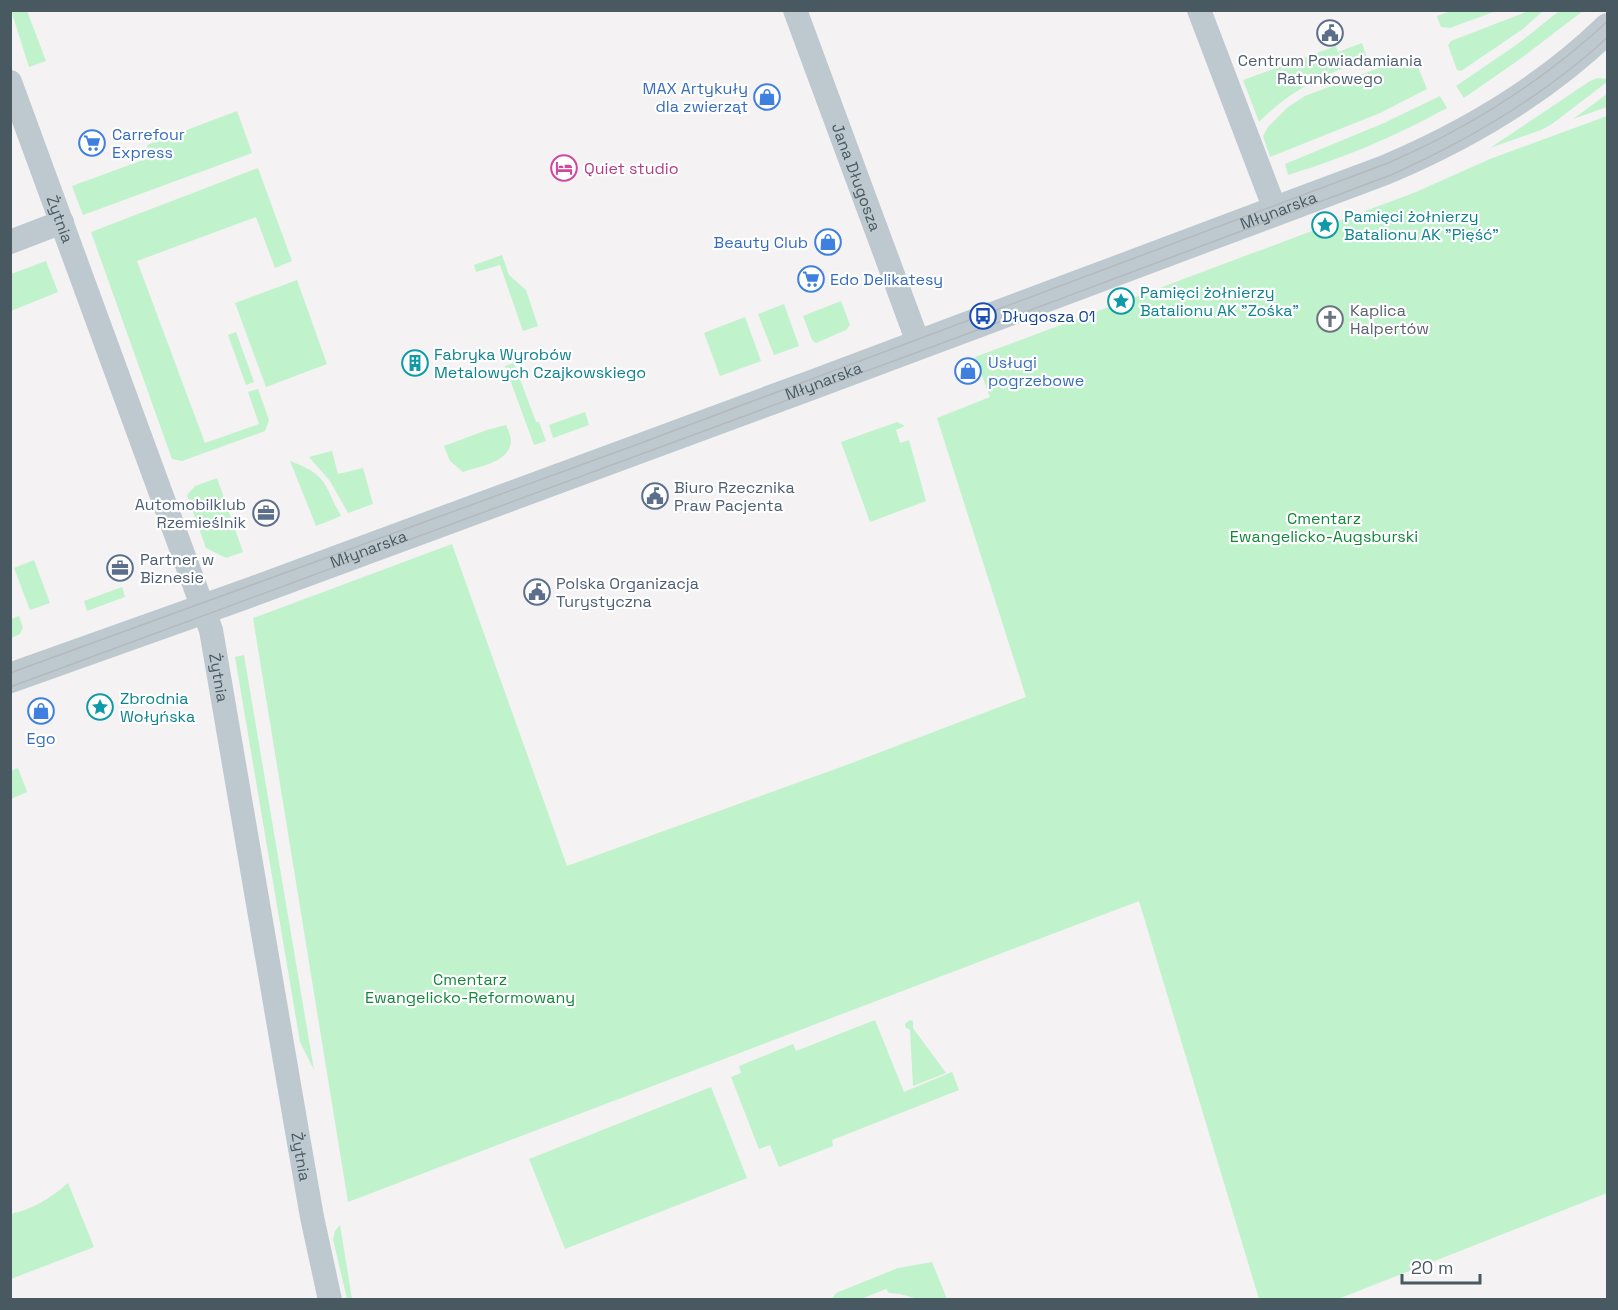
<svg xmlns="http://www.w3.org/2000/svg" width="1618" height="1310" viewBox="0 0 1618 1310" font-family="'Space Grotesk',sans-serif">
	<rect width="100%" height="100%" fill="#f4f2f3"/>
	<g fill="#c0f2cc">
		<polygon points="11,10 27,11 46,61 29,67"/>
		<polygon points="1531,10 1543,11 1523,29 1461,71 1457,70 1448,45 1451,41"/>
		<polygon points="1451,11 1451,10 1496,11 1450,28 1441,27 1437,16"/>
		<polygon points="1559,11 1583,11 1520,59 1464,98 1456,86 1519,43"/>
		<path d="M 1362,43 L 1367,58 C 1322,77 1294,87 1259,122 L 1243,80 L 1336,46 L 1338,52 Z"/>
		<polygon points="1413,55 1427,89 1380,113 1270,157 1263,136 1268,127 1288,107 1305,96"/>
		<polygon points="1598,78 1607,79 1607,82 1552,124 1541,130 1490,148 1590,81"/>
		<polygon points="1607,94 1607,107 1573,119"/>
		<path d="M 1440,96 L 1447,108 C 1393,137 1347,157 1288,175 L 1285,164 L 1384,123 Z"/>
		<polygon points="237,111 252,153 83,215 72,186 151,157 147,145"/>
		<polygon points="1607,116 1607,1193 1338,1299 1259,1299 1139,901 348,1202 253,618 452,544 567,866 841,767 1026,697 937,418 990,397 975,357 1416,192 1490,159"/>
		<polygon points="258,168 292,261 275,268 256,217 137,261 205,443 259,424 248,392 258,389 269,420 265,431 182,461 172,459 91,232"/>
		<polygon points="502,255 509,275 526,290 538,326 523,331 500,265 476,272 474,265"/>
		<polygon points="46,261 58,292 11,311 11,274"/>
		<polygon points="297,280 327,364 266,387 235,303"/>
		<polygon points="841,301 850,325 846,330 816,343 812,340 803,316"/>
		<polygon points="784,304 799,346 774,355 758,314"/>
		<polygon points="745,317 761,361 720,376 704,333"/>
		<polygon points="236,332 254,382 246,385 228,335"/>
		<polygon points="514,363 536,422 539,422 546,441 534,445 505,366"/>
		<polygon points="585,412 589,425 553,438 549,425"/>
		<polygon points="897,422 905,426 896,430 900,443 909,440 926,501 870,522 841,442"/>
		<path d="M 506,425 C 508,429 510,435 511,439 C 512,462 480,466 463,472 L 450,461 L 444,446 L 487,430 Z"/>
		<polygon points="332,451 338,474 363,468 373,504 348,513 330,481 309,457"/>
		<path d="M 290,461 C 330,476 323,485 341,516 L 316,526 Z"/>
		<polygon points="217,478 243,552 226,558 206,548 187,495 195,486"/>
		<polygon points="34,560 50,603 30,610 14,568"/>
		<polygon points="122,587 125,597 87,611 84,601"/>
		<polygon points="19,616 23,628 20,634 11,638 11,619"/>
		<polygon points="244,655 314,1070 300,1042 235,657"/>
		<polygon points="18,768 27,792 11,799 11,771"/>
		<polygon points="875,1020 904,1092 952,1072 959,1090 832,1140 833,1146 779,1167 770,1145 759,1149 731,1077 741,1073 739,1066 793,1044 796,1051"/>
		<polygon points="910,1020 913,1021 913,1028 946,1073 913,1086 910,1030 906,1028 905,1024"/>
		<polygon points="711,1087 747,1178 565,1249 529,1159"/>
		<path d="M 68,1183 L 94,1247 L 11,1279 L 11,1214 C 33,1209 51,1198 68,1183 Z"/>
		<polygon points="340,1225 352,1299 347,1299 333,1239 335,1231"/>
		<polygon points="932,1262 947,1299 918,1299 900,1294 889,1293 886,1289 861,1299 832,1299 836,1293 898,1268"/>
	</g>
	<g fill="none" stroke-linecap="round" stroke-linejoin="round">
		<g stroke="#bdc9cf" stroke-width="24">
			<path id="s1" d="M 795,10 L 919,345"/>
			<polyline points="1199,10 1276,212"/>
			<path id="s2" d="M 10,82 L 211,630 L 298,1137 L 312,1217 L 330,1300"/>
			<polyline points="10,242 62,222"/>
		</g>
		<path stroke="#bdc9cf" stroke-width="30" id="s3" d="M 10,678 L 243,595 L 809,386 L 1385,170 C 1468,135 1543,91 1608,28"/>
		<g stroke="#b4b9bd" stroke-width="1.5">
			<path d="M 10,673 L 633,446 L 1388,163 C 1469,128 1543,81 1608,21"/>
			<path d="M 10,687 L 956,338 L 1391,175 C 1469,140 1544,96 1608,37"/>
		</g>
	</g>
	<defs>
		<g id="civic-ring" transform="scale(1.35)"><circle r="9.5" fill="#fff" stroke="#5c6f8a" stroke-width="1.5"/><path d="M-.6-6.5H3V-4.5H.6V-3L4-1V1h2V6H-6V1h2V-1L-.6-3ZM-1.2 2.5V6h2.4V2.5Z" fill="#5c6f8a"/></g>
		<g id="shop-ring" transform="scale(1.35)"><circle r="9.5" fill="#fff" stroke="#3f7fe0" stroke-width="1.5"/><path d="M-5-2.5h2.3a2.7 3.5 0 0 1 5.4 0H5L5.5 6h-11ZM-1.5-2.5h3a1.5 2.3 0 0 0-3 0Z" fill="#3f7fe0"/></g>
		<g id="supermarket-ring" transform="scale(1.35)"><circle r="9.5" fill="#fff" stroke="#3f7fe0" stroke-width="1.5"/><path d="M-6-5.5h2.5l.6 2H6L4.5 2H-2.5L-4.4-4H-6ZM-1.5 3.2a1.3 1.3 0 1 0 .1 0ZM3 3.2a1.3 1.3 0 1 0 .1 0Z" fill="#3f7fe0"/></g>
		<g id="hotel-ring" transform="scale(1.35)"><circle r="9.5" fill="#fff" stroke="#d1479c" stroke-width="1.5"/><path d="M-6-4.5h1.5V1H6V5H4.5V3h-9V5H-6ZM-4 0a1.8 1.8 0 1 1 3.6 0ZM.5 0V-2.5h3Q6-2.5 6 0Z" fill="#d1479c"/></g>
		<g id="sight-ring" transform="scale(1.35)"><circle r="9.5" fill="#fff" stroke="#0f9aa8" stroke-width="1.5"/><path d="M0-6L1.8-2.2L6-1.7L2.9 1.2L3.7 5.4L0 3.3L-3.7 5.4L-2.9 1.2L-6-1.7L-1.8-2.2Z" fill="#0f9aa8"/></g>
		<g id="bus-ring" transform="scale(1.35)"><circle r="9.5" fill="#fff" stroke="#1a4fb4" stroke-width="1.5"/><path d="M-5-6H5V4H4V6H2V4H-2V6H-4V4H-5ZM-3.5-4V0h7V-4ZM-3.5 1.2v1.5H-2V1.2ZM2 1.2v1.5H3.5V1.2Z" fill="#1a4fb4"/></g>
		<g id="church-ring" transform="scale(1.35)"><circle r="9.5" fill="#fff" stroke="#6b7280" stroke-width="1.5"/><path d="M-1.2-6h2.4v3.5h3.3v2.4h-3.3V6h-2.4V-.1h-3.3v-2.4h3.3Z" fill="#6b7280"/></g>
		<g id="building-ring" transform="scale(1.35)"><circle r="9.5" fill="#fff" stroke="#0f9aa8" stroke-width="1.5"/><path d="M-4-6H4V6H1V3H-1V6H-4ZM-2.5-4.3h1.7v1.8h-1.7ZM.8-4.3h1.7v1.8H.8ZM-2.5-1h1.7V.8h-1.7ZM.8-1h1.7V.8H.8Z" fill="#0f9aa8"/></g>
		<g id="office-ring" transform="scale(1.35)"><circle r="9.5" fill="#fff" stroke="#5c6f8a" stroke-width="1.5"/><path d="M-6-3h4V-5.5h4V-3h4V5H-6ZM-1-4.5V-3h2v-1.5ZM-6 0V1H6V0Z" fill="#5c6f8a"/></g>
	</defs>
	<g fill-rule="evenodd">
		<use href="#civic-ring" x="1330" y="33"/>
		<use href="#shop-ring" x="767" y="97"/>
		<use href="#supermarket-ring" x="92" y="143"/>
		<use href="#hotel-ring" x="564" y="168"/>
		<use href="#sight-ring" x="1325" y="225"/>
		<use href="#shop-ring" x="828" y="242"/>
		<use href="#supermarket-ring" x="811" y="279"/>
		<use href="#sight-ring" x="1121" y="301"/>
		<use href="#bus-ring" x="983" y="316"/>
		<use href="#church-ring" x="1330" y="319"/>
		<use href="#building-ring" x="415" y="363"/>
		<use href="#shop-ring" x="968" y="371"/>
		<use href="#civic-ring" x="655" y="496"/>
		<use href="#office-ring" x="266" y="513"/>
		<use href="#office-ring" x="120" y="568"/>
		<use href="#civic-ring" x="537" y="592"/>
		<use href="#sight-ring" x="100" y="707"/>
		<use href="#shop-ring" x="41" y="711"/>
	</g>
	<g text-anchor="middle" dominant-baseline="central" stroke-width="4.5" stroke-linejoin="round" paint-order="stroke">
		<g font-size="16" fill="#4e5e75" stroke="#fff" text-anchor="start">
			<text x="1330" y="60" text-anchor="middle">Centrum Powiadamiania<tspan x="1330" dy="18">Ratunkowego</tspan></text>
			<text x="674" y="487">Biuro Rzecznika<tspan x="674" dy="18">Praw Pacjenta</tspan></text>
			<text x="246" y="504" text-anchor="end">Automobilklub<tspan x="246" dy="18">Rzemieślnik</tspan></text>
			<text x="140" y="559">Partner w<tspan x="140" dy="18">Biznesie</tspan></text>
			<text x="556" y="583">Polska Organizacja<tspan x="556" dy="18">Turystyczna</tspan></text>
		</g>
		<g font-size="16" fill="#366cbe" stroke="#fff" text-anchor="start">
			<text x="748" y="88" text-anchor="end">MAX Artykuły<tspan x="748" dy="18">dla zwierząt</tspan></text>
			<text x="112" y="134">Carrefour<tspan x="112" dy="18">Express</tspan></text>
			<text x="808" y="242" text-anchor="end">Beauty Club</text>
			<text x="830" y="279">Edo Delikatesy</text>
			<text x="988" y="362">Usługi<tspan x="988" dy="18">pogrzebowe</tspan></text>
			<text x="41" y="738" text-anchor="middle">Ego</text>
		</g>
		<g font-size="16" fill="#b23c85" stroke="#fff" text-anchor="start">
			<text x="584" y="168">Quiet studio</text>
		</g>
		<g font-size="16" fill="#495961" stroke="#fff">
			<text stroke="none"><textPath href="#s1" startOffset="178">Jana Długosza</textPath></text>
			<text stroke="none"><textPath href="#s3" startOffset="1352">Młynarska</textPath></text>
			<text stroke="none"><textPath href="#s2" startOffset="146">Żytnia</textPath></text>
			<text stroke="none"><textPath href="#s3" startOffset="866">Młynarska</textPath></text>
			<text stroke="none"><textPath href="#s3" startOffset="381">Młynarska</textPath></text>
			<text stroke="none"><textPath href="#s2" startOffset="632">Żytnia</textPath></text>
			<text stroke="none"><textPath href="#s2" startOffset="1118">Żytnia</textPath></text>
		</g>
		<g font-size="16" fill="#0d838f" stroke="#fff" text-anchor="start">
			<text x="1344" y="216">Pamięci żołnierzy<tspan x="1344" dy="18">Batalionu AK "Pięść"</tspan></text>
			<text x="1140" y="292">Pamięci żołnierzy<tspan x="1140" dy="18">Batalionu AK "Zośka"</tspan></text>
			<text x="434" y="354">Fabryka Wyrobów<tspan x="434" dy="18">Metalowych Czajkowskiego</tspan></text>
			<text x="120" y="698">Zbrodnia<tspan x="120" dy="18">Wołyńska</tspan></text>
		</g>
		<g font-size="16" fill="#5b616d" stroke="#fff" text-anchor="start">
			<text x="1350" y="310">Kaplica<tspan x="1350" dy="18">Halpertów</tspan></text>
		</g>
		<g font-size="16" fill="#164399" stroke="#fff" text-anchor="start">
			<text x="1002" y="316">Długosza 01</text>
		</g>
		<g font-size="16" fill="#13883b" stroke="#fff">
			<text x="1324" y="518">Cmentarz<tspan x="1324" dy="18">Ewangelicko-Augsburski</tspan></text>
			<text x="470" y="979">Cmentarz<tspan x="470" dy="18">Ewangelicko-Reformowany</tspan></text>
		</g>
	</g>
	<rect width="1618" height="1310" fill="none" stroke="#495961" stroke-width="24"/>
	<path d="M1402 1274v9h78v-9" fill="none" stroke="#495961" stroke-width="3"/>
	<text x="1411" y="1274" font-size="18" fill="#495961" stroke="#ffffff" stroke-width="4.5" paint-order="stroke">20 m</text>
</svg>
